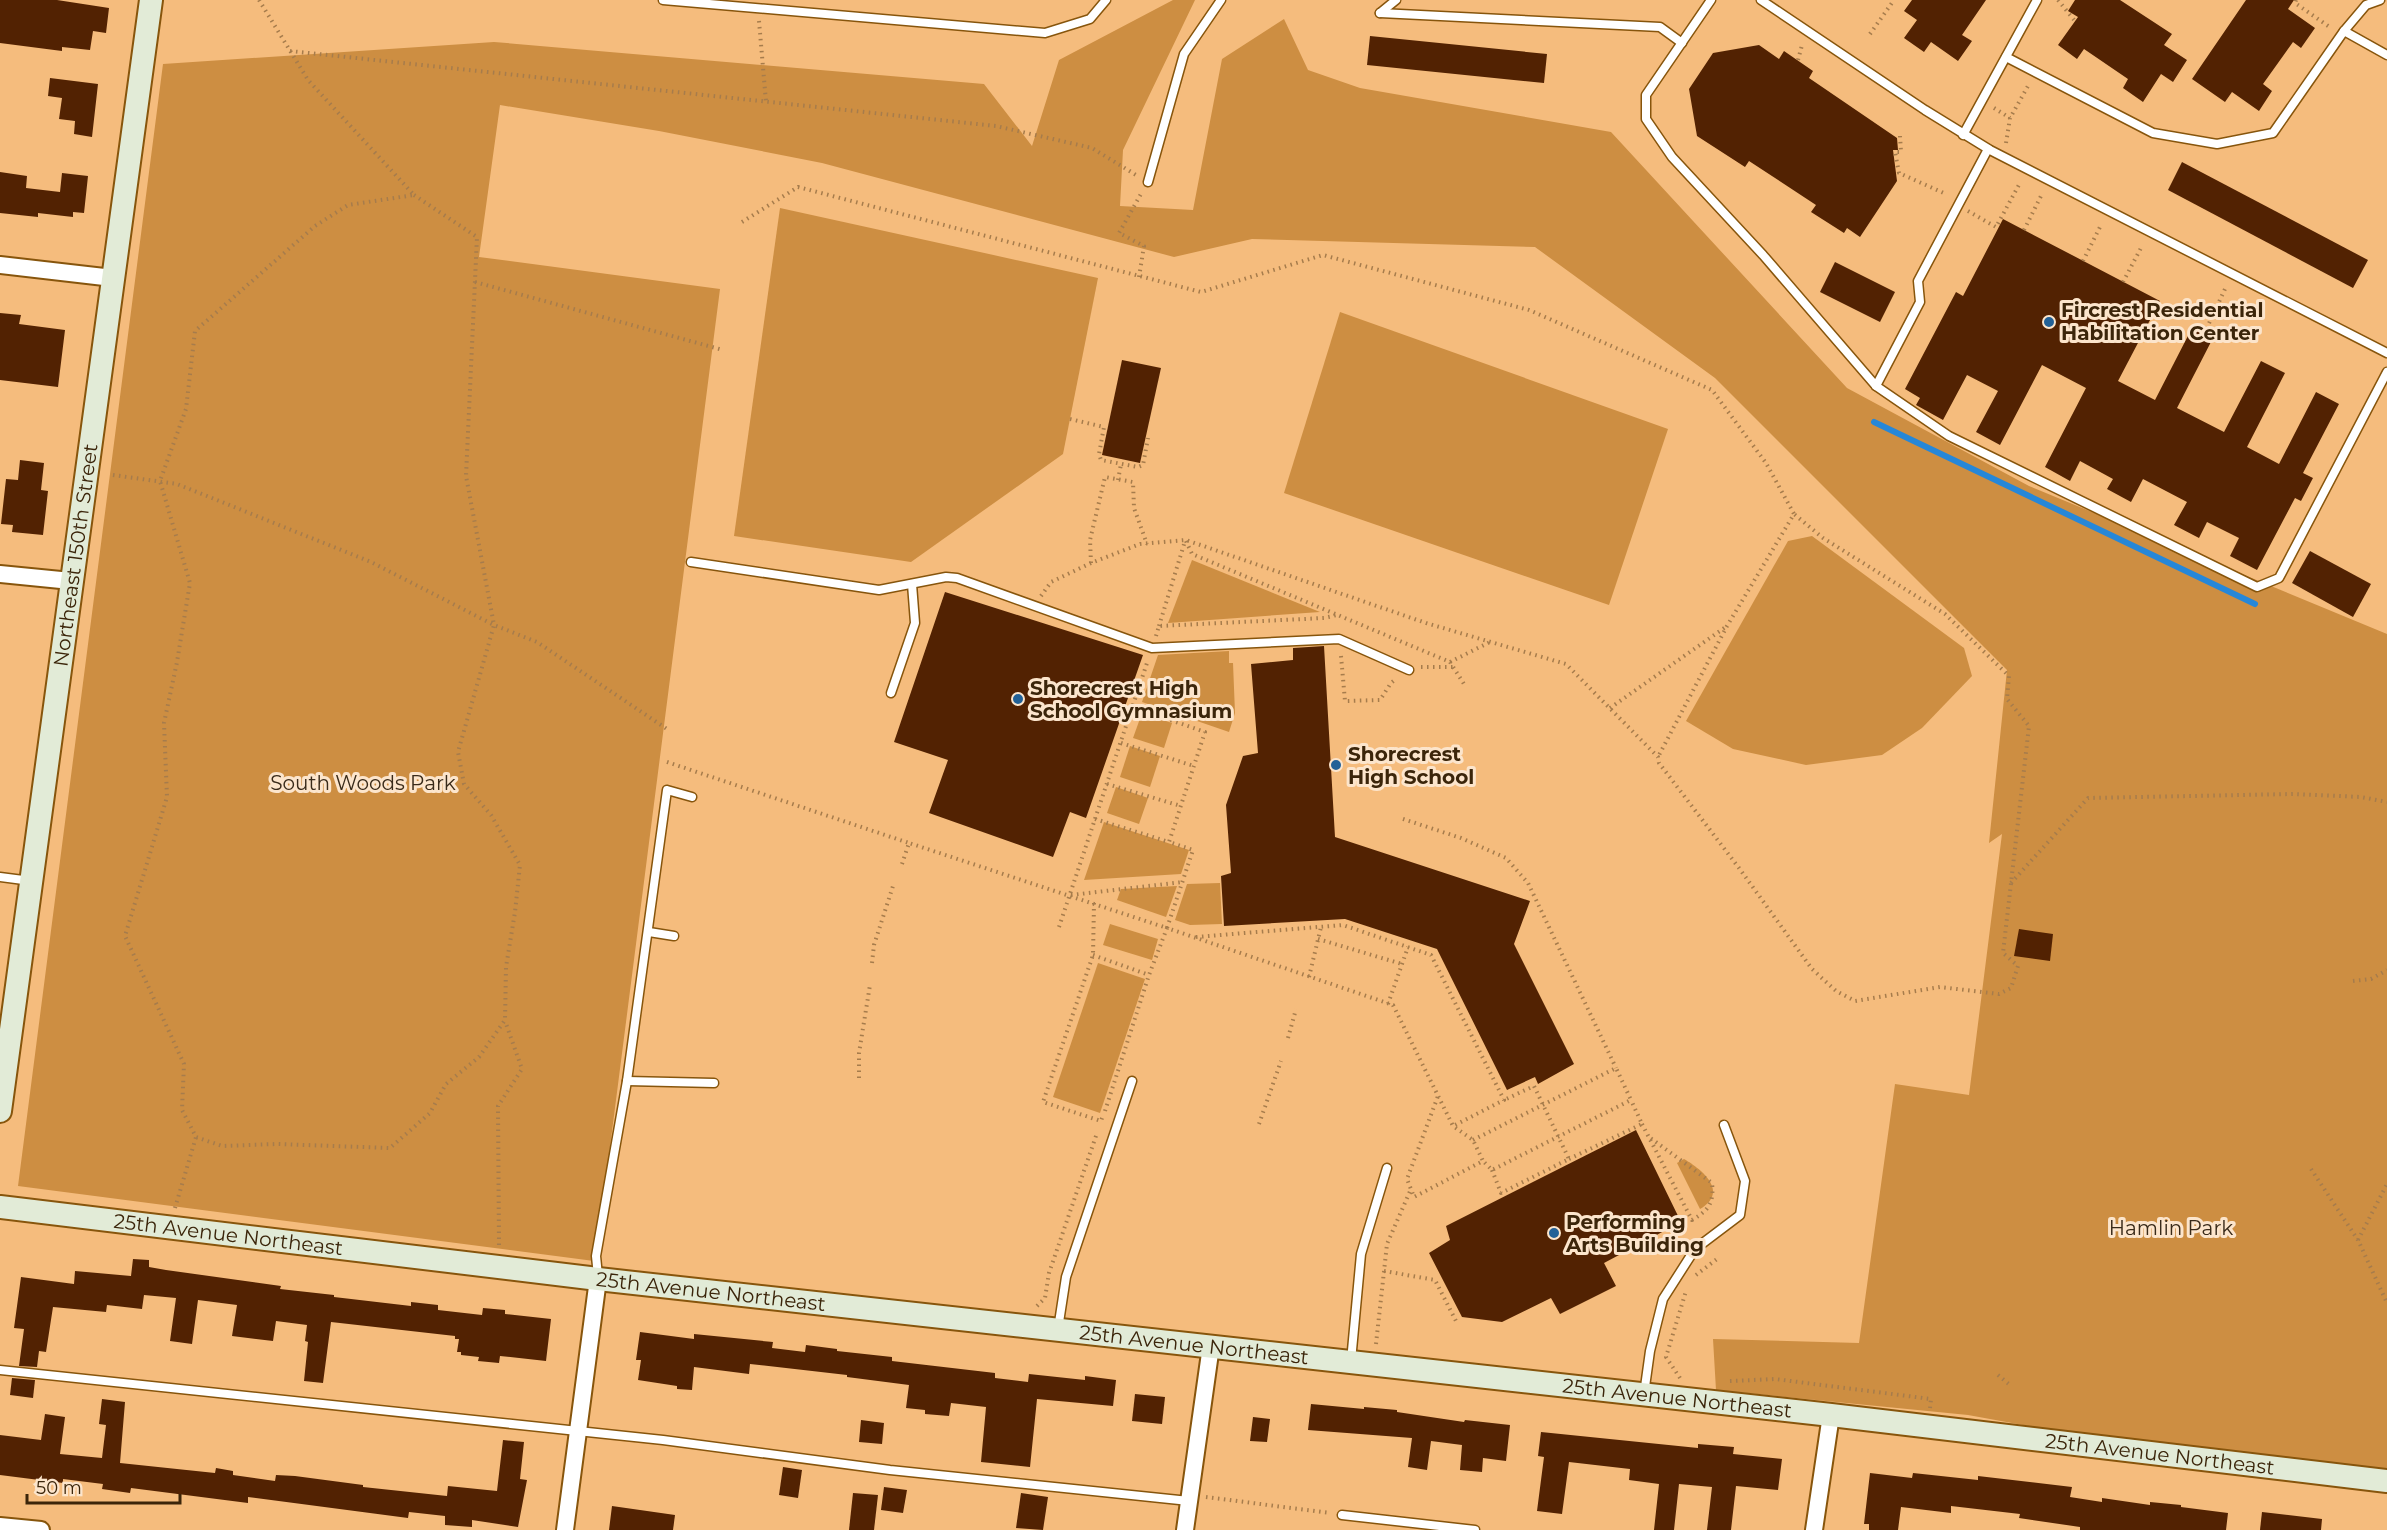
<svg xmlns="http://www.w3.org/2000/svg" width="2387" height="1530" viewBox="0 0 2387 1530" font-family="Montserrat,sans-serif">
	<rect width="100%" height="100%" fill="#f5bc7d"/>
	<g fill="#cd8e42">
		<polygon points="1173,0 1195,0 1123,150 1120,206 1193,210 1222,59 1284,19 1308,70 1360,88 1611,132 1847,388 2029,486 2387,634 2387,1481 2245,1465 1968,1415 1716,1390 1713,1339 1859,1343 1895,1084 1969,1095 2002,834 1989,843 2007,670 1715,378 1535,247 1252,239 1174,257 822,163 659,131 500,105 479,257 720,289 596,1256 594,1261 18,1186 163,64 494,42 984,84 1032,146 1059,60"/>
		<polygon points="780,208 1098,278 1063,454 911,562 734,536"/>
		<polygon points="1340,312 1668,429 1609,605 1284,493"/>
		<polygon points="1812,536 1964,648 1972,676 1922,728 1882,755 1806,765 1733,749 1686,721 1788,541"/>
		<polygon points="1192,560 1320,612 1168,623"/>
		<polygon points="1229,651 1229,663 1233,663 1235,713 1229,732 1142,702 1158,655"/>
		<polygon points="1142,713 1172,723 1164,748 1133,738"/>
		<polygon points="1130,746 1160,756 1150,787 1120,777"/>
		<polygon points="1116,787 1148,798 1139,824 1107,813"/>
		<polygon points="1104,822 1189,850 1181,874 1084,880"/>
		<polygon points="1220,883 1222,924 1190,925 1175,920 1187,884"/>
		<polygon points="1177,886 1166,917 1117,900 1121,889"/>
		<polygon points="1110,924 1158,939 1152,960 1103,945"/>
		<polygon points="1098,963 1145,979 1100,1113 1053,1097"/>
		<path d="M 1684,1159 C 1703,1170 1729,1192 1700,1209 L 1677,1163 Z"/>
	</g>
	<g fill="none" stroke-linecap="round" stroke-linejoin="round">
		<polyline stroke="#2687d8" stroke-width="6" points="1874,422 2255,604"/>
	</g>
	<g fill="#522202">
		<polygon points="0,0 57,0 109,8 106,33 93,31 90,50 62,47 62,51 0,43"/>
		<polygon points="1912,0 1986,0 1962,35 1972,41 1958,61 1931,42 1924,52 1904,38 1917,20 1904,11"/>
		<polygon points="2075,0 2120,0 2172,34 2164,45 2187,60 2173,82 2161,74 2143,102 2123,88 2128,79 2084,49 2077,59 2058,45 2078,17 2068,11"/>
		<polygon points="2246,0 2294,0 2288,9 2315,28 2301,48 2293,42 2263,84 2272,91 2259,111 2232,92 2225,102 2192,79"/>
		<polygon points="1370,36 1547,54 1544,83 1367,65"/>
		<polygon points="1759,45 1779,59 1784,51 1813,71 1809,78 1897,138 1898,150 1893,150 1897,181 1860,237 1847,228 1844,233 1811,212 1816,205 1749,161 1745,167 1697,136 1689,89 1713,53"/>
		<polygon points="50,78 98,84 92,137 74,134 75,121 59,119 62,98 48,96"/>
		<polygon points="2182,162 2368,260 2353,288 2168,190"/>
		<polygon points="0,172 27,176 26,188 60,192 62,173 88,176 84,213 73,212 73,217 38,213 38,217 0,213"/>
		<polygon points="2003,219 2160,301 2118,381 2155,400 2192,328 2213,338 2177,408 2224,432 2261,361 2285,373 2247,447 2279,464 2316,392 2339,404 2303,473 2313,478 2301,501 2295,498 2257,570 2230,556 2239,538 2207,522 2199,538 2174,525 2187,502 2143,479 2131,502 2107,489 2113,479 2080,461 2070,481 2045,467 2086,388 2042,365 2000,445 1976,432 1998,391 1967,375 1943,420 1916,405 1920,398 1905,389 1956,292 1963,296"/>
		<polygon points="1835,262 1895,292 1880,322 1820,292"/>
		<polygon points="0,313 21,315 19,324 65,330 58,387 0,380"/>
		<polygon points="1122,360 1161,368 1140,463 1102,455"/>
		<polygon points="20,460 44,463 41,490 48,491 43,535 12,532 13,525 1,524 6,479 18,480"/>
		<polygon points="2310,551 2371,584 2353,617 2292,583"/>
		<polygon points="945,592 1143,655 1086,818 1070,812 1053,857 929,813 948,760 894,742"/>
		<polygon points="1324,646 1335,837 1530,901 1514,944 1574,1064 1538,1084 1535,1077 1507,1090 1437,949 1345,919 1224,926 1221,876 1231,873 1226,805 1243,756 1258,753 1251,664 1293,660 1293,648"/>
		<polygon points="2019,929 2053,934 2050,961 2014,956"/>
		<polygon points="1636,1130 1681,1222 1604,1263 1616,1286 1560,1314 1551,1298 1502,1322 1462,1317 1429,1253 1450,1240 1446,1226"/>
		<polygon points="133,1259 149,1260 149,1267 166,1270 281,1286 280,1289 334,1295 334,1297 411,1306 411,1302 438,1305 438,1310 482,1315 483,1308 505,1310 505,1314 551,1319 546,1361 500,1356 499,1363 478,1361 479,1357 461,1355 461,1352 457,1352 459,1339 455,1339 455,1336 331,1322 323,1383 304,1381 308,1342 305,1341 307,1325 276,1321 273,1341 232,1336 237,1305 198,1300 192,1344 170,1341 176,1298 144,1295 142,1309 107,1305 106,1312 53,1307 46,1352 39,1351 37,1367 19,1366 24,1329 14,1328 21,1277 74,1284 75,1271 131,1276"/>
		<polygon points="640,1332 694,1339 694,1334 773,1342 772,1348 805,1352 806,1345 837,1349 837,1351 892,1357 892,1361 995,1373 995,1378 1028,1382 1029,1374 1085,1380 1085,1376 1116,1380 1113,1406 1037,1399 1030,1467 981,1462 986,1407 951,1403 949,1416 925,1414 925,1410 906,1408 909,1385 847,1377 847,1375 750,1364 749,1374 694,1367 692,1390 677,1389 677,1386 638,1380 641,1360 636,1360"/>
		<polygon points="12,1378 35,1380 33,1398 10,1395"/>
		<polygon points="1135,1394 1165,1397 1162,1424 1132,1421"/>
		<polygon points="102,1399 125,1402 120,1463 215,1473 216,1468 233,1471 233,1475 275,1481 276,1475 295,1476 363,1485 363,1487 447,1496 448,1486 497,1491 503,1440 524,1442 520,1479 527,1480 518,1527 472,1520 472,1527 445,1525 445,1516 409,1512 408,1518 248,1497 248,1503 131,1488 130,1493 102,1489 103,1484 63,1479 63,1483 0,1475 0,1435 41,1440 45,1414 65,1417 60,1454 102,1458 106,1425 99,1424"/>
		<polygon points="1311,1404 1364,1409 1364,1407 1397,1410 1397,1412 1464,1422 1465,1420 1510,1425 1506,1461 1483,1458 1482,1472 1460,1470 1462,1445 1431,1441 1427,1470 1408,1467 1412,1438 1308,1430"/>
		<polygon points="1253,1417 1270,1419 1267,1442 1250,1441"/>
		<polygon points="861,1420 884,1423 882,1444 859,1442"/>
		<polygon points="1541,1432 1698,1448 1698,1444 1734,1447 1733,1454 1782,1459 1778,1490 1736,1486 1731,1530 1707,1530 1712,1487 1679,1484 1674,1530 1654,1530 1659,1484 1629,1480 1630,1469 1569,1462 1562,1514 1537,1511 1544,1457 1538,1456"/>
		<polygon points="783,1467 802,1470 798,1498 779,1495"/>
		<polygon points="1870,1473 1912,1478 1913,1473 1978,1480 1978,1476 2072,1487 2070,1497 2102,1502 2102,1498 2150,1505 2150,1502 2181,1505 2181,1507 2228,1513 2226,1530 2080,1530 2080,1527 2019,1518 2020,1514 1951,1506 1951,1513 1901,1507 1898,1530 1869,1530 1869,1524 1864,1524"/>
		<polygon points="884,1487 907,1490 903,1513 881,1510"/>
		<polygon points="853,1493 878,1495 874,1530 849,1530"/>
		<polygon points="1021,1493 1048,1497 1043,1530 1016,1528"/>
		<polygon points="612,1506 675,1515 673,1530 609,1530"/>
		<polygon points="2262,1512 2322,1519 2321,1530 2260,1530"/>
	</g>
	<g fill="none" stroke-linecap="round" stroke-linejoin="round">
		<g stroke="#87550c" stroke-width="11">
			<g id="lane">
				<polyline points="663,0 1045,33 1090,19 1106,0"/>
				<polyline points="1711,0 1646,95 1646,119 1672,157 1763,255 1876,386 1949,436 2257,587 2279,578 2387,372"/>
				<polyline points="1761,0 1925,110 1990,150 2387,353"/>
				<polyline points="1380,13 1660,27 1682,43"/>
				<polyline points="1380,13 1396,0"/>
				<polyline points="2344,31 2387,55"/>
				<polyline points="2006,57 2153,133 2217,144 2273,133 2344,31 2366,5 2380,0"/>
				<polyline points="1963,135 2037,0"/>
				<polyline points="1148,182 1184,54 1221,0"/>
				<polyline points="1876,386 1920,302 1918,281 1988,149"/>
				<polyline points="691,562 879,590 946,577 957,578 1152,648 1339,639 1409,670"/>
				<polyline points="891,693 915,623 912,584"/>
				<polyline points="0,877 31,881"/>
				<polyline points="649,932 674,936"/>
				<polyline points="627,1081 714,1083"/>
				<polyline points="598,1276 596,1256 627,1081 667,790 692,797"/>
				<polyline points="1058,1329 1066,1277 1132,1081"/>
				<polyline points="1351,1361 1361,1254 1387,1168"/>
				<polyline points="0,1370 663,1440 890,1470 1189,1501"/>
				<polyline points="1644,1394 1650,1351 1663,1299 1695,1249 1740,1215 1745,1181 1724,1125"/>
				<polyline points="1342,1515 1475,1530"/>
			</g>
		</g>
		<g stroke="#87550c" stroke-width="20">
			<g id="street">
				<polyline points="0,265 113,278"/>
				<polyline points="0,574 71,581"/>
				<polyline points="0,1526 41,1530"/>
				<polyline points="565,1530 598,1279"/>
				<polyline points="1185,1530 1211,1346"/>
				<polyline points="1814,1530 1831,1415"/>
			</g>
		</g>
		<g stroke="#87550c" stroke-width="26">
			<g id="secondary">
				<path id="s1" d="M 0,1111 L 151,0"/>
				<path id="s2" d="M 0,1207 L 598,1279 L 1831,1415 L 2387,1481"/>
			</g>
		</g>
		<g stroke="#a67c4c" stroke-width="4" stroke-dasharray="1.5 4.5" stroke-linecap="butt">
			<polyline points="259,0 308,80 414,195"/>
			<polyline points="2058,0 2075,21"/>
			<polyline points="2296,0 2295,3 2331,28"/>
			<polyline points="759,21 766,102"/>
			<polyline points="1870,34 1894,0"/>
			<polyline points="290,51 996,126 1092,148 1136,175"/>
			<polyline points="1798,60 1802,45"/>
			<polyline points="1994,108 2010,118"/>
			<polyline points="1900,136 1901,152 1895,152 1899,173 1946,194"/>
			<polyline points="2006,143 2010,118 2028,86"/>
			<polygon points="414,195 477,237 466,476 494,625 458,752 464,784 491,815 520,865 515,912 506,967 505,1020 479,1057 446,1084 430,1113 390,1148 277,1144 222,1146 196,1137 182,1110 184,1064 125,936 167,797 164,723 177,662 190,583 160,481 186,409 195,331 315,226 348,205"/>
			<polyline points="1968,211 1996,227 2020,183"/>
			<polyline points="742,222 798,187 1201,292 1323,255 1529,310 1712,390 1766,463 1794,514 1727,626 1658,757"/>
			<polyline points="2024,230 2042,194"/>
			<polyline points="2083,261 2101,225"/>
			<polyline points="1139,277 1144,246 1119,233 1142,192"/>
			<polyline points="475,282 723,350"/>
			<polyline points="2123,282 2142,246"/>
			<polyline points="2204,334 2225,289"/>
			<polyline points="1070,419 1104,427 1099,454 1101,460 1138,467 1143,465 1148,438"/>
			<polyline points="113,475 177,484 371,562 494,625 537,642 667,729"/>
			<polyline points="1118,480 1121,464"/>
			<polyline points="1186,541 1192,554 1450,662 1464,684"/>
			<polyline points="1091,563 1090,540 1105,477 1133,482 1134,508 1147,544"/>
			<polyline points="1041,596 1051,582 1091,563 1140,544 1186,540 1426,623 1566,664 1658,757 1659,763 1739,868 1812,969 1836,991 1855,1001 1940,987 1999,994 2011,988 2018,966 2003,953 2029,726 2007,699 2009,676 1945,614 1823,538 1794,514"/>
			<polyline points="1159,626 1185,541"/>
			<polyline points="1156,636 1159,626 1324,618 1337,615"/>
			<polyline points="1341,656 1345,701 1380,700 1391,683 1396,679"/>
			<polyline points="1450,662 1490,642"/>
			<polyline points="1421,667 1453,667"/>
			<polyline points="1610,708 1727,626"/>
			<polyline points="1121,743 1194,766"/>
			<polyline points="667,762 909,843"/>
			<polyline points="1107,784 1181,806"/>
			<polyline points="1095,819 1169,842"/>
			<polyline points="1403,819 1461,838 1506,858 1528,883 1616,1068"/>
			<polyline points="902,864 909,843 1167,928 1193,850 1169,842 1205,732 1133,707"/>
			<polyline points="2011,883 2088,798 2293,794 2361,797 2387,802"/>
			<polyline points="1071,895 1183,882"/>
			<polyline points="1094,903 1093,955 1043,1102 1101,1121 1102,1118"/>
			<polyline points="1059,927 1148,660"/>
			<polyline points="1196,937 1343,925 1431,955 1504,1100 1453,1126"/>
			<polyline points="1318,939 1402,964"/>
			<polyline points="1093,955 1149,975"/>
			<polyline points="872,963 874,945 893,886"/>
			<polyline points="1309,977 1321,927"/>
			<polyline points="2353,981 2371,979 2387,970"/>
			<polyline points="1388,1004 1408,947"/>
			<polyline points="1288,1038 1296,1009"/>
			<polyline points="859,1078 859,1053 870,985"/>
			<polyline points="1105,1111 1149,975 1167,928 1393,1005 1453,1126 1473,1140 1483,1161 1414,1197 1407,1179 1438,1096"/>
			<polyline points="1259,1124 1281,1061"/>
			<path d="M 1642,1124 L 1692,1220 C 1709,1210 1714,1203 1712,1183 L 1649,1137"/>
			<polyline points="1473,1140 1616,1068 1631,1100 1492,1170 1483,1161"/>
			<polyline points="1569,1159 1642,1124 1631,1100"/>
			<polyline points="2311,1169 2358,1240 2387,1303"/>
			<polyline points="1492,1170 1501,1193 1569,1159 1534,1086 1504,1100"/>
			<polyline points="175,1208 196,1137"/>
			<polyline points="2358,1240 2387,1184"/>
			<polyline points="499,1245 498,1106 522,1069 505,1021"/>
			<polyline points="1384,1271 1435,1280 1457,1323"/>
			<polyline points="1696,1275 1717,1259"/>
			<polyline points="1037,1306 1045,1298 1049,1273 1097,1133"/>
			<polyline points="1376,1344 1387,1244 1411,1189"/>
			<polyline points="1998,1375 2010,1385"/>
			<polyline points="1680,1378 1666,1357 1686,1291"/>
			<polyline points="1730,1381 1775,1379 1931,1399 1930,1408"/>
			<polyline points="1206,1497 1330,1513"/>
		</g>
		<use href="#lane" stroke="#fff" stroke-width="8"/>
		<use href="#street" stroke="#fff" stroke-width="16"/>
		<use href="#secondary" stroke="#e2ebd7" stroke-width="22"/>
	</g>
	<g fill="#226197" stroke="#fce5cc" stroke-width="2">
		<circle cx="2049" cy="322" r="6"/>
		<circle cx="1018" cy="699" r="6"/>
		<circle cx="1336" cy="765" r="6"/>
		<circle cx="1554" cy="1233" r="6"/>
	</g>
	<g text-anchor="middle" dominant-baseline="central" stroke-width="6" stroke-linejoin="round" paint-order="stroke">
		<g font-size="20" font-weight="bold" fill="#3b250a" stroke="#fce5cc" text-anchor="start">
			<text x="2061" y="310">Fircrest Residential<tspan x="2061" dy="23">Habilitation Center</tspan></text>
			<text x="1030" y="688">Shorecrest High<tspan x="1030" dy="23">School Gymnasium</tspan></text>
			<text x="1348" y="754">Shorecrest<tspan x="1348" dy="23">High School</tspan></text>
			<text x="1566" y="1222">Performing<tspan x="1566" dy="23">Arts Building</tspan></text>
		</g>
		<g font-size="20" fill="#3b250a" stroke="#fce5cc">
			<text stroke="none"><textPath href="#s1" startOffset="561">Northeast 150th Street</textPath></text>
			<text stroke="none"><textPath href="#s2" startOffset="230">25th Avenue Northeast</textPath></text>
			<text stroke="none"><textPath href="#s2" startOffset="716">25th Avenue Northeast</textPath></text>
			<text stroke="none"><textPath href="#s2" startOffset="1202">25th Avenue Northeast</textPath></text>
			<text stroke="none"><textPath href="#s2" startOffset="1688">25th Avenue Northeast</textPath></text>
			<text stroke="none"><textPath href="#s2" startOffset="2174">25th Avenue Northeast</textPath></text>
		</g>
		<g font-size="20" fill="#392a19" stroke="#fce5cc">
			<text x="363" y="783">South Woods Park</text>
			<text x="2171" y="1228">Hamlin Park</text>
		</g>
	</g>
	<path d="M27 1494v9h153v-9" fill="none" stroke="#3b250a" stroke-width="3"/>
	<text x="36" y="1494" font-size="18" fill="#3b250a" stroke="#fce5cc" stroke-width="4.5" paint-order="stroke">50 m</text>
</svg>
